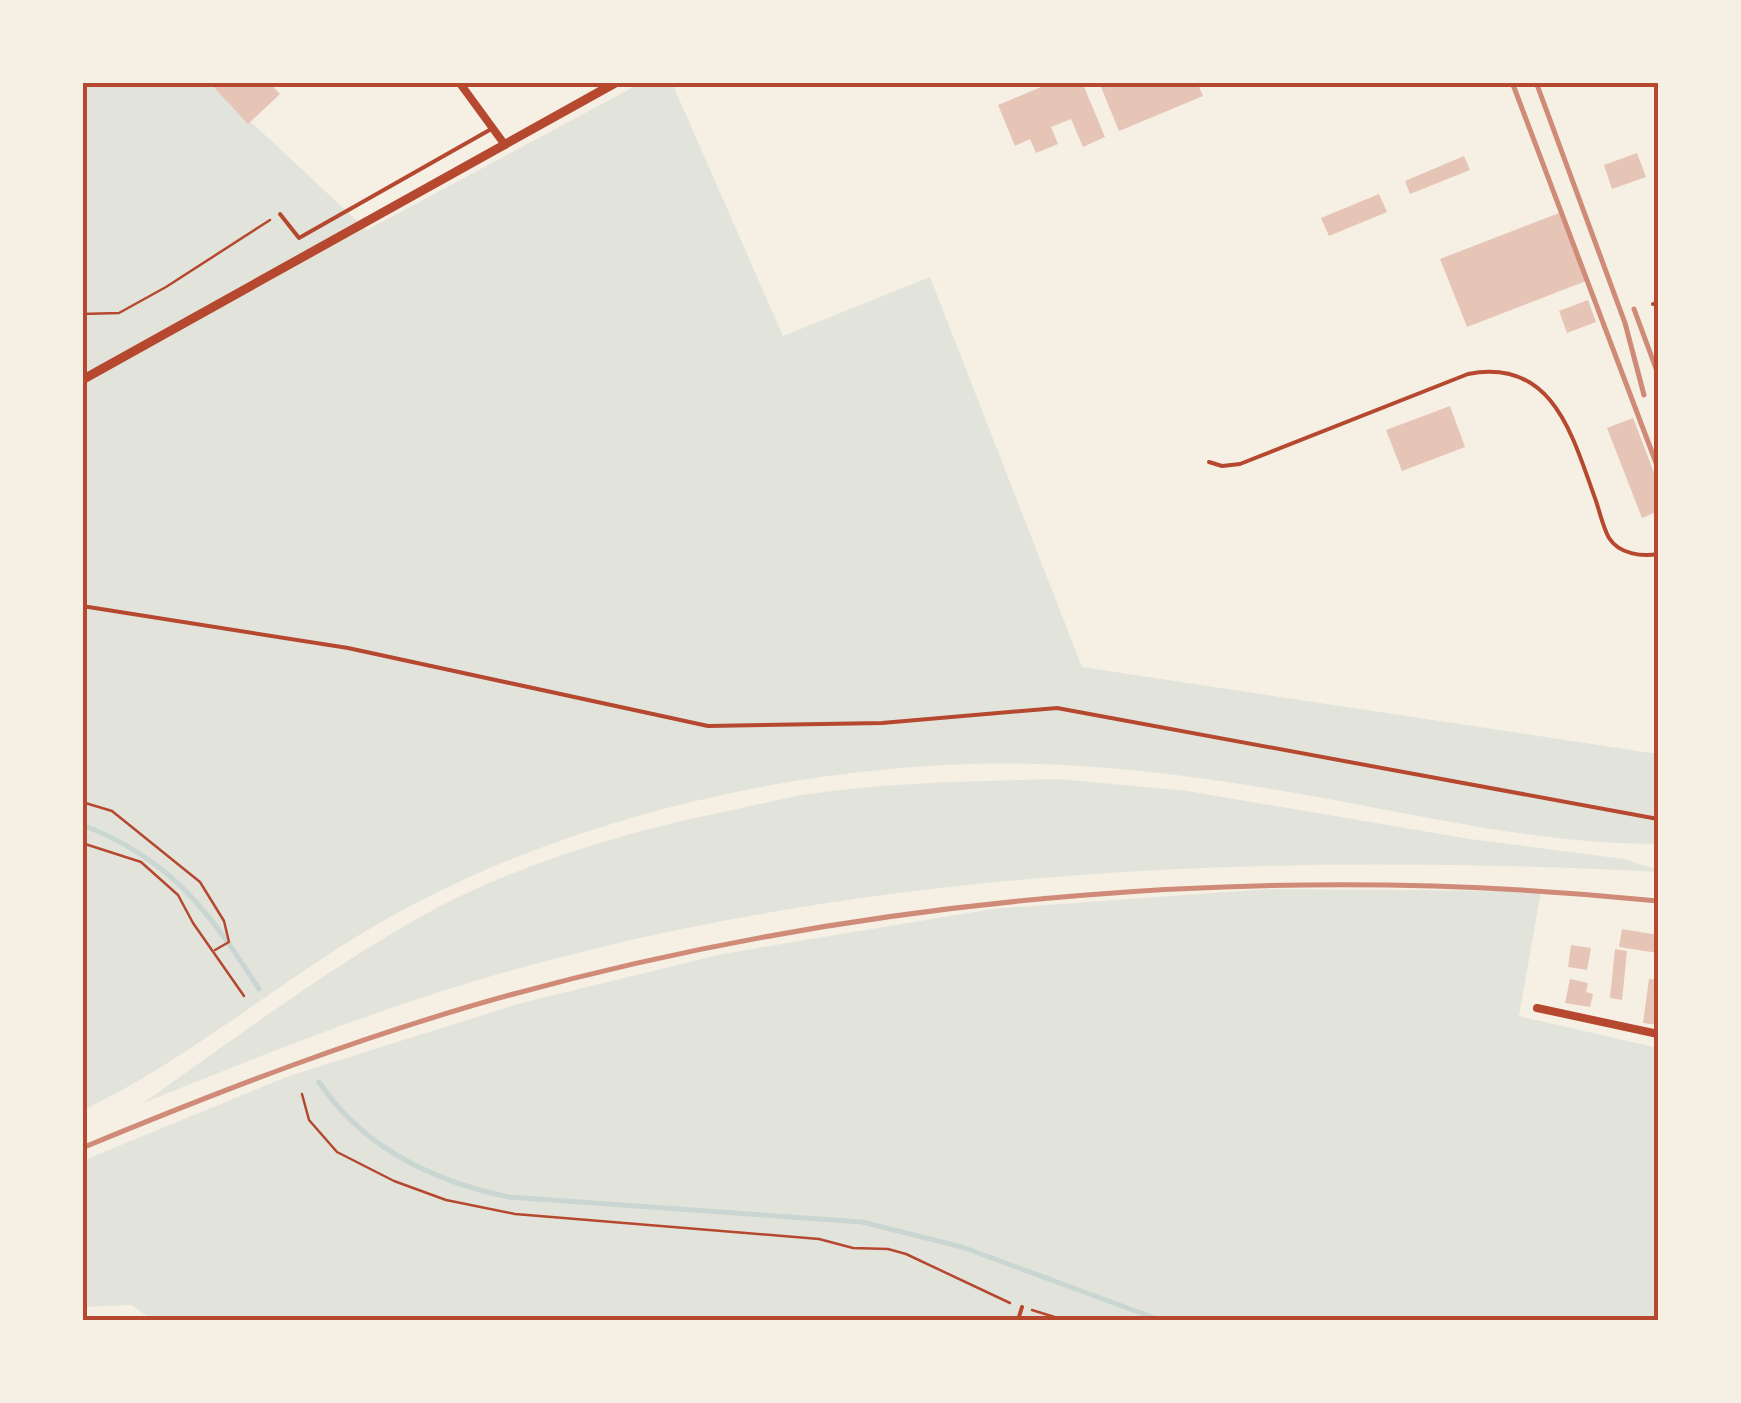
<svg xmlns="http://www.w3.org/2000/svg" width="1741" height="1403" viewBox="0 0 1741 1403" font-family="'Source Serif 4',serif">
	<rect width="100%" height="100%" fill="#f6efe4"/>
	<g fill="#e2e4dc">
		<path d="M 82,83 L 209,83 L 367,230 L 641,83 L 672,83 L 783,336 L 930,277 L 1082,667 L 1658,754 L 1658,844 C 1547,844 1437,819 1328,799 C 1241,783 1151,769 1063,765 C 850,754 604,805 416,903 C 299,963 201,1054 83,1110 Z"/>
		<path d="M 1059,779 L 1187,791 L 1470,839 L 1624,859 L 1658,870 L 1658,872 C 1276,852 879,867 509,971 C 384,1006 262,1055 143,1103 C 234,1039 323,972 420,917 C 519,862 632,830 742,808 C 769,802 797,795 824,792 C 902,782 981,781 1059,779 Z"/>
		<polygon points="1268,889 1541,891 1519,1016 1658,1048 1658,1320 153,1320 131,1305 83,1307 82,1161 289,1076 518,1004 722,954 992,909"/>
	</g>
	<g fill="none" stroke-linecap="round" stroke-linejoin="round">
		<g stroke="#c9d6d2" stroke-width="5">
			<path d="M 82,825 C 171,858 210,913 259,989"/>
			<path d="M 319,1082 C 363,1148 432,1181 509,1197 L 862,1222 L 962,1247 L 1160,1320"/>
		</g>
	</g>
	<g fill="#e6c5b7">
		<polygon points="209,82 269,82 280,94 248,124"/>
		<polygon points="1053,82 1082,82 1105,137 1083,147 1071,119 1051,127 1058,144 1036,153 1030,139 1015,146 998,105"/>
		<polygon points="1099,82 1197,82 1203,96 1119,131"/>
		<polygon points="1637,153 1646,177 1612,189 1604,165"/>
		<polygon points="1464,156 1470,170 1410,194 1405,181"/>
		<polygon points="1379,194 1387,212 1329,236 1321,218"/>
		<polygon points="1559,213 1586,281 1467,327 1440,259"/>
		<polygon points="1588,300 1596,322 1567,333 1559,311"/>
		<polygon points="1450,406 1465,447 1402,471 1386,430"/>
		<polygon points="1633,418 1658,483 1658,511 1642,518 1607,428"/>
		<polygon points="1622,929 1658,935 1658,953 1619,947"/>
		<polygon points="1571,945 1591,948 1587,970 1568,967"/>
		<polygon points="1615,949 1627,951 1622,1000 1610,998"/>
		<polygon points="1570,979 1588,983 1586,992 1593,994 1590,1007 1565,1003"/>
		<polygon points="1649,979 1658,980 1658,1025 1643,1023"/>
	</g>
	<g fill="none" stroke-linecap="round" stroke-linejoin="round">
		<g stroke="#b5482f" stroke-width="2.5">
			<polyline points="82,314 119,313 166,287 270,220"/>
			<polyline points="82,802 112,811 200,882 224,921 229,942 215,950"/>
			<polyline points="82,843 141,862 178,895 193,923 244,996"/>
			<polyline points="302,1094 309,1120 337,1152 394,1181 446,1200 515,1214 819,1239 853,1248 888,1249 906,1254 1010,1303"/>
			<polyline points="1032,1310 1064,1320"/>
		</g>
		<g stroke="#b5482f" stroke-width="4">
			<polyline points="280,214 299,238 493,128"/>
			<polyline points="1653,304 1658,302"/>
			<path d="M 1209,462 L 1222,466 L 1240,464 L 1468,374 C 1554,357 1573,438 1596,501 C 1600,513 1603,527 1609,538 C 1619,554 1642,557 1658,554"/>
			<polyline points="82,606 348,648 708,726 882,723 1057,708 1658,819"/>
			<polyline points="1018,1320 1022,1307"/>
		</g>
		<g stroke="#b5482f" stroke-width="8">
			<polyline points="459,82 505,145"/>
			<polyline points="1537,1008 1658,1034"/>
		</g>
		<polyline stroke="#b5482f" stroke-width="9" points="82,380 617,82"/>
		<g stroke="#cf8b77" stroke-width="5">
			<polyline points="1512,82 1658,468"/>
			<polyline points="1536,82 1625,323 1644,395"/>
			<polyline points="1634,309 1658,374"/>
			<path d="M 82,1148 C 222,1090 364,1035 510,995 C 877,894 1280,862 1658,901"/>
		</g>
	</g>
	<rect width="1741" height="1403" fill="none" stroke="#f6efe4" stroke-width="170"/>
	<rect x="85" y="85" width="1571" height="1233" fill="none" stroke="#b5482f" stroke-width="4"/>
</svg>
